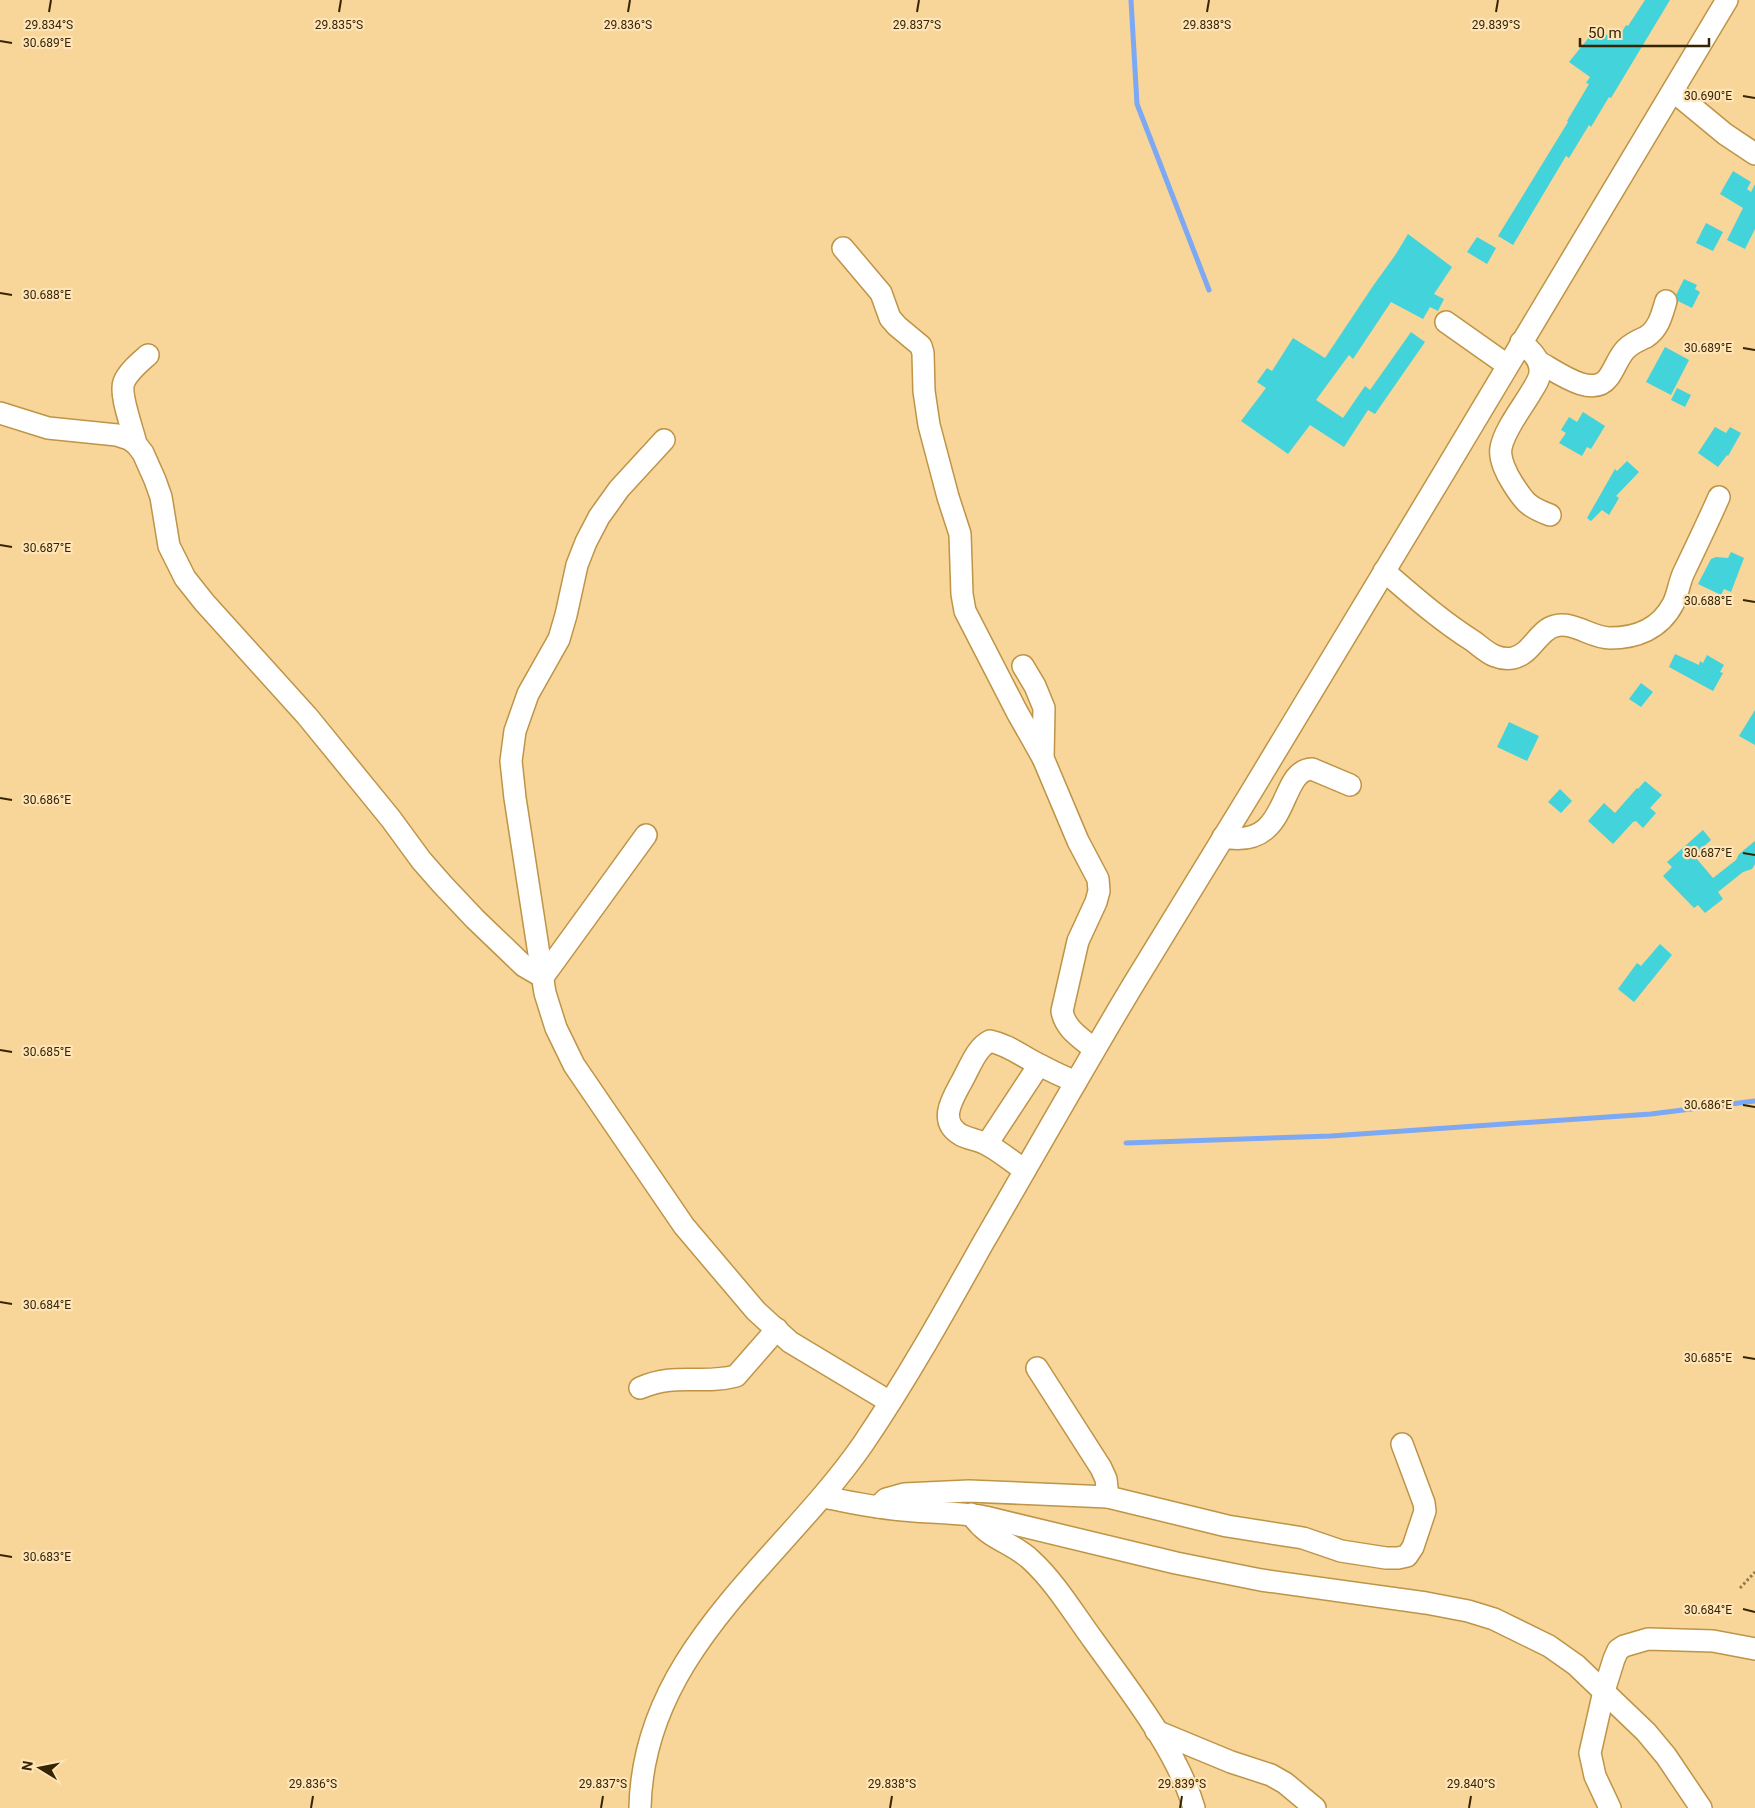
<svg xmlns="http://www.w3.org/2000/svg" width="1755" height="1808" viewBox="0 0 1755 1808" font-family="Roboto,sans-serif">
	<rect width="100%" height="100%" fill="#f8d599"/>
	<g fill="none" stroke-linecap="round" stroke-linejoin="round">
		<g stroke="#7ca8f4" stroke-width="5">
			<polyline points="1131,0 1137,104 1209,290"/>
			<polyline points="1126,1143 1331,1136 1651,1114 1755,1101"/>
		</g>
	</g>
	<g fill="#42d3db">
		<polygon points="1645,0 1670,0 1611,98 1609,97 1591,127 1589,125 1569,158 1566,156 1513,245 1498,236 1568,122 1567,121 1589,84 1586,83 1590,77 1569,62 1595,30 1618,39 1626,25 1628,26"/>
		<polygon points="1733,171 1751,182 1747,189 1751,192 1755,184 1755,229 1745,249 1727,240 1743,208 1720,194"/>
		<polygon points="1706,223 1723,232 1713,251 1696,243"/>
		<polygon points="1408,234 1452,267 1434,294 1444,299 1438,311 1430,307 1423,319 1391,302 1353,359 1349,355 1316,400 1343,418 1365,386 1370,390 1411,332 1425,342 1375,414 1368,410 1344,447 1310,425 1288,454 1241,421 1266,388 1257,382 1267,368 1272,371 1293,338 1325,358 1373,286 1396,254"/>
		<polygon points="1477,237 1496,248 1487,264 1467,252"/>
		<polygon points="1684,279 1697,285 1695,289 1700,292 1692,308 1678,301 1676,295"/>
		<polygon points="1665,347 1689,360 1671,395 1646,382"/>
		<polygon points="1677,388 1691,395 1685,407 1671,400"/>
		<polygon points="1583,412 1605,426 1591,449 1587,447 1582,456 1559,443 1566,433 1561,430 1569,417 1577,422"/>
		<polygon points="1715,427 1726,433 1730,427 1741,433 1728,456 1727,455 1718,467 1698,453"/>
		<polygon points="1627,461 1639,472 1616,496 1619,498 1609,515 1602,510 1591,521 1587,518 1615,469 1617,471"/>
		<polygon points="1731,552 1744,558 1731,592 1724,589 1721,595 1698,584 1711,559 1716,557 1728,558"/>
		<polygon points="1675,654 1699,665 1700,661 1703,663 1707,655 1724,665 1720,672 1723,673 1713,691 1669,667"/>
		<polygon points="1641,683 1653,692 1641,707 1629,699"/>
		<polygon points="1755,710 1755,745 1739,736"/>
		<polygon points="1509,722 1539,736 1527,761 1497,747"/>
		<polygon points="1645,781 1662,795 1650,808 1656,813 1643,828 1636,821 1633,822 1613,844 1588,821 1604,803 1615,813 1637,788 1638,789"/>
		<polygon points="1560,789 1572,801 1561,813 1548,802"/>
		<polygon points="1703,830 1711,840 1701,849 1704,852 1696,858 1713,878 1736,860 1739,854 1755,841 1755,864 1752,869 1743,872 1718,892 1723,899 1705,913 1698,905 1694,908 1663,876 1672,867 1667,862"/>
		<polygon points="1660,944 1672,955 1634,1002 1618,989 1637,963 1641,966"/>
	</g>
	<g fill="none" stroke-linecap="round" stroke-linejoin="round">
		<g stroke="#be9447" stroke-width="24">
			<g id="minor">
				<polyline points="1673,91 1725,134 1755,154"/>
				<polyline points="843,248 881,293 890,318 897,326 921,346 923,353 924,391 929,425 948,497 960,534 962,594 965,611 1017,712 1043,758"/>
				<polyline points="1446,322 1507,365"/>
				<path d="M 1521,342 C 1529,349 1540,358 1540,370 C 1541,378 1534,387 1530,394 C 1521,409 1504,431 1501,448 C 1499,459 1507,475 1513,484 C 1525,503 1529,507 1550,515"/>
				<path d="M 1539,362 C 1556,371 1592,399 1608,378 C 1615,369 1618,357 1626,349 C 1632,343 1639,340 1646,337 C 1659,329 1662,314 1666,301"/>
				<polyline points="0,413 48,428 117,435 129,439 136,444 143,453 155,480 161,497 169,546 185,578 204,602 307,716 391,819 421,860 442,884 475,919 524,966 543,977"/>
				<polyline points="664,440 619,489 599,517 586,542 577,565 566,615 559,639 528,694 515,731 511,761 515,798 545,993 556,1028 574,1065 684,1226 756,1311 790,1342 890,1402"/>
				<path d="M 136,444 C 133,430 119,394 124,382 C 128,372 140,362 148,355"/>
				<path d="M 1384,571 C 1413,596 1440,620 1473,641 C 1480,646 1487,653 1495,656 C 1500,658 1508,659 1513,658 C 1532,654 1538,630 1555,626 C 1574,621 1591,638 1610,638 C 1636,638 1660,629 1673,604 C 1678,595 1679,582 1684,572 C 1696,547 1708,522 1719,497"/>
				<path d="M 1023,666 L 1035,686 L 1044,708 L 1043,758 L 1078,841 L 1098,879 L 1099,891 L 1096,902 L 1078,941 L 1062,1011 C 1065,1029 1081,1038 1094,1049"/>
				<path d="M 1223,837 C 1292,851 1277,770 1312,769 L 1350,785"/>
				<polyline points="543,977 646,835"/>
				<polyline points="987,1144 1039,1065"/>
				<path d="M 1025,1170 C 1012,1162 1000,1151 986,1144 C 978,1140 969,1139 961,1135 C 937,1121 953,1098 962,1081 C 970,1067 976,1048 990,1041 C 1009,1045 1023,1057 1040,1065 C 1051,1071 1064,1077 1076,1082"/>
				<polyline points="1037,1368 1101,1468 1106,1479 1108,1497"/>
				<path d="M 640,1388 C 676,1372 702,1385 736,1376 L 777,1329"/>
				<path d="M 823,1497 C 850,1502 876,1508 903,1510 C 931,1513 958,1512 985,1517 L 1176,1563 L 1261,1580 L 1426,1603 L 1468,1611 L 1494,1619 L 1549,1646 L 1576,1665 L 1646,1732 L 1666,1756 L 1701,1808"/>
				<polyline points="878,1507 886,1499 904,1494 969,1491 1108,1497 1227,1526 1303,1538 1341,1551 1386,1558 1398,1558 1407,1556 1413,1547 1425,1511 1424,1503 1402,1444"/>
				<path d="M 971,1514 C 988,1540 1011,1541 1031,1560 C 1056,1583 1074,1614 1094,1641 C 1129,1690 1177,1750 1194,1808"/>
				<polyline points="1156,1731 1231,1762 1271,1775 1285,1783 1315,1808"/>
				<path d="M 640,1808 C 643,1651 781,1562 863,1444 C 907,1379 945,1311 983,1243 C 1033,1157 1082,1070 1133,985 C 1172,921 1211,858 1250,794 C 1410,530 1569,265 1727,0"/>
				<polyline points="1610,1808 1595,1776 1590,1753 1604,1691 1614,1659 1618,1650 1624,1646 1648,1639 1713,1641 1755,1649"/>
			</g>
		</g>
		<polyline stroke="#92794a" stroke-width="3" stroke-dasharray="2.5 2.5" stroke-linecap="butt" points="1740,1588 1755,1572"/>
		<use href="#minor" stroke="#fff" stroke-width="21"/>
	</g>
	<path fill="none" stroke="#362503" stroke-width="2" d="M 49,12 L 51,0M 339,12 L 341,0M 628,12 L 630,0M 917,12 L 919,0M 1207,12 L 1209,0M 1496,12 L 1498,0M 0,41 L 12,43M 1743,96 L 1755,98M 0,293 L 12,295M 1743,348 L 1755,350M 0,545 L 12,547M 1743,600 L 1755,602M 0,798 L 12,800M 1743,853 L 1755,855M 0,1050 L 12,1052M 1743,1105 L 1755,1107M 0,1302 L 12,1304M 1743,1357 L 1755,1359M 0,1555 L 12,1557M 1743,1609 L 1755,1612M 311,1808 L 313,1796M 601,1808 L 603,1796M 890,1808 L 892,1796M 1180,1808 L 1182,1796M 1469,1808 L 1471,1796"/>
	<g font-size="12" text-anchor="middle" fill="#362503" stroke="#fee4b7" stroke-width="4.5" stroke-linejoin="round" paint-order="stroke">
		<text x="49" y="29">29.834°S</text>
		<text x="339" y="29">29.835°S</text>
		<text x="628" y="29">29.836°S</text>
		<text x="917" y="29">29.837°S</text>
		<text x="1207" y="29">29.838°S</text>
		<text x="1496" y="29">29.839°S</text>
		<text x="47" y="47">30.689°E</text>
		<text x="1708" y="100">30.690°E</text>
		<text x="47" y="299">30.688°E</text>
		<text x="1708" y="352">30.689°E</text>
		<text x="47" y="552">30.687°E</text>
		<text x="1708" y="605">30.688°E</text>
		<text x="47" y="804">30.686°E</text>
		<text x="1708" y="857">30.687°E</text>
		<text x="47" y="1056">30.685°E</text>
		<text x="1708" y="1109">30.686°E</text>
		<text x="47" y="1309">30.684°E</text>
		<text x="1708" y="1362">30.685°E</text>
		<text x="47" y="1561">30.683°E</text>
		<text x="1708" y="1614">30.684°E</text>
		<text x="313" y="1788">29.836°S</text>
		<text x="603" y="1788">29.837°S</text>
		<text x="892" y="1788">29.838°S</text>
		<text x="1182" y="1788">29.839°S</text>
		<text x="1471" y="1788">29.840°S</text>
	</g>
	<g transform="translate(40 1768) rotate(280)" stroke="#fee4b7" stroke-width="4" paint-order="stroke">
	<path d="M0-4L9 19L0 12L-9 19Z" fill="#362503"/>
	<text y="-8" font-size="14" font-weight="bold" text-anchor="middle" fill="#362503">N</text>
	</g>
	<path d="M1580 38v8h129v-8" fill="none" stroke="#362503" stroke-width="2.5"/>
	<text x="1588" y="38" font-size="15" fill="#362503" stroke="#fee4b7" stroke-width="4" paint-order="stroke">50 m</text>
</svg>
